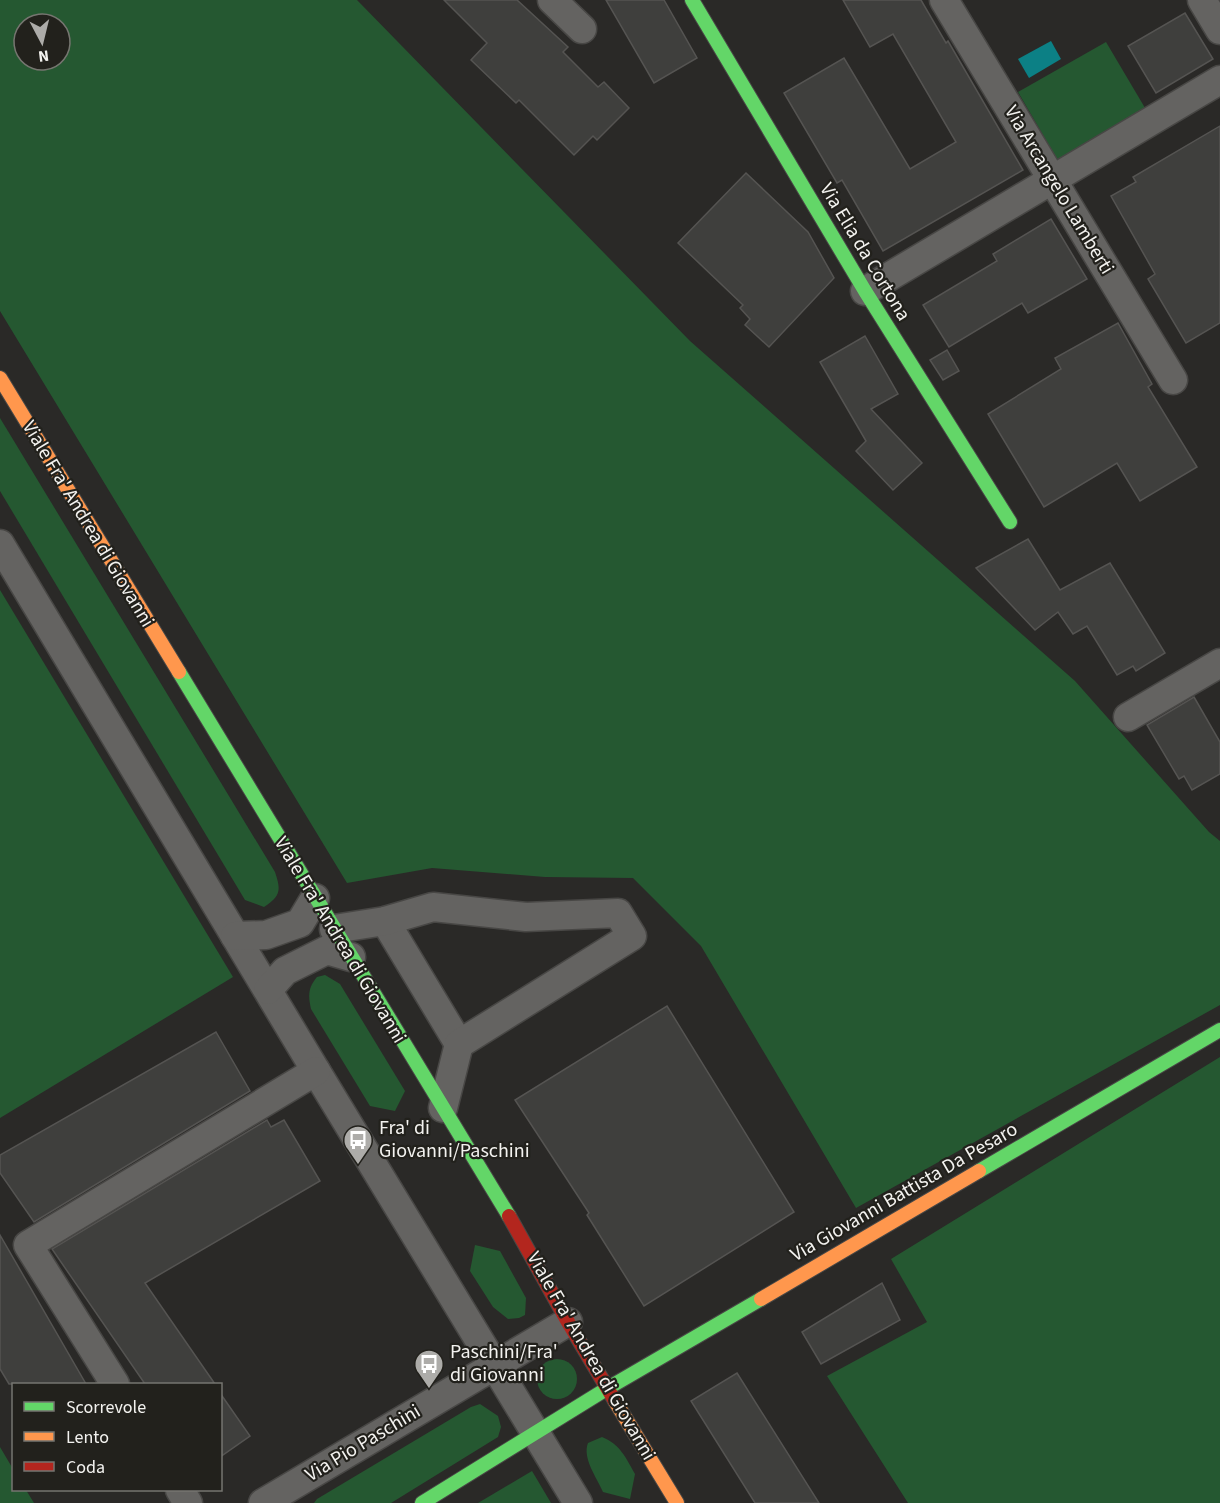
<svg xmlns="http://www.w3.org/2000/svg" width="1220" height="1503" viewBox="0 0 1220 1503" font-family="'Source Sans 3',sans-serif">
	<rect width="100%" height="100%" fill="#2a2927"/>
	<g fill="#255831" fill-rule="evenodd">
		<path d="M 0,0 L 357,0 L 690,341 L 1075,681 L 1209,832 L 1220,841 L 1220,1005 L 856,1208 L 701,946 L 633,878 L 545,877 L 432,868 L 347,883 L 0,311 ZM 24,24 L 60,24 L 60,60 L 24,60 Z"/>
		<polygon points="1106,42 1148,113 1060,164 1018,92"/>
		<path d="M 0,418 L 275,872 C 281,890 281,896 264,907 L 245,900 L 0,491 Z"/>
		<polygon points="0,590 233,977 0,1118"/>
		<path d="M 325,975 L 340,984 L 405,1091 L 395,1111 L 370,1106 L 311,1009 C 308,995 308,988 317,977 Z"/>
		<polygon points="1220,1057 1220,1503 908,1503 827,1376 927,1322 891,1259"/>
		<polygon points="475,1245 500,1251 526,1298 525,1315 519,1318 508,1319 493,1307 470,1271"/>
		<circle cx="557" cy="1379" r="20"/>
		<polygon points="480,1404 498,1416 501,1427 498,1437 391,1503 314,1503 317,1499 471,1407"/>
		<path d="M 602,1437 C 620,1444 626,1458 635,1474 L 630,1499 L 603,1492 C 597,1478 582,1458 588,1443 Z"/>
		<polygon points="0,1447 13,1469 14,1490 26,1490 34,1503 0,1503"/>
		<polygon points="532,1471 551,1503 478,1503"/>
	</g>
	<polygon fill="#0c8085" points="1051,41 1061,59 1029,78 1018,59"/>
	<g fill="#3f3f3d" stroke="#555452" stroke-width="1.5">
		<polygon points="444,0 517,0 568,47 563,52 598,87 604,82 629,108 597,140 593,136 574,155 519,100 516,103 471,60 487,43"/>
		<polygon points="606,0 664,0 697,58 654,83"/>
		<polygon points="843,0 921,0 946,43 948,41 1023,170 883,251 842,180 837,183 784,93 844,58 910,169 956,142 893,34 870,47"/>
		<polygon points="1185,13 1213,59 1156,93 1128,46"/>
		<polygon points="1220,126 1220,323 1186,343 1148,279 1155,274 1111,196 1136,182 1133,177"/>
		<polygon points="746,173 808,232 834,278 769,347 745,325 750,319 740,308 743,305 678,243"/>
		<polygon points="1051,219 1087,279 1028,313 1022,303 949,347 923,305 997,261 993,254"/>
		<polygon points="1118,323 1152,384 1148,387 1197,467 1140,501 1117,463 1044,507 988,414 1061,369 1055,358"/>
		<polygon points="865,336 898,394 871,409 922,463 893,490 856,451 866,441 820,362"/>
		<polygon points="947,350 959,371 943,380 930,360"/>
		<polygon points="1028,539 1060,590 1110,563 1165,653 1136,671 1133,666 1117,675 1087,626 1073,634 1058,612 1035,630 976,568"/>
		<polygon points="1194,697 1220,742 1220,774 1192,790 1184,776 1179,779 1147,725"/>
		<polygon points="667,1006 794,1212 644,1306 587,1215 589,1213 515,1100"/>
		<polygon points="216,1032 250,1091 34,1222 0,1173 0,1155"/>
		<polygon points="267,1120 271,1127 284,1120 320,1181 145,1283 215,1384 145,1384 52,1249"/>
		<polygon points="0,1235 86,1384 9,1384 0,1369"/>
		<polygon points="882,1283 900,1320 821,1364 802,1332"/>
		<polygon points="737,1373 819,1503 755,1503 691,1401"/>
		<polygon points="220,1393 250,1436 220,1457"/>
	</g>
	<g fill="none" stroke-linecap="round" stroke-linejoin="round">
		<g stroke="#484745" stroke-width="31">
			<g id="street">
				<polyline points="552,0 582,29"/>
				<polyline points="944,0 1173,380"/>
				<polyline points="1202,0 1220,30"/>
				<polyline points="865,291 1220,80"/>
				<polyline points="0,544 316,1071 578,1503"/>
				<polyline points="1128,717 1220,663"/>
				<polyline points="385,921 459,1044"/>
				<polyline points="334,929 385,921 433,907 526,917 618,913 632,936 459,1044 443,1108"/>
				<polyline points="235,936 266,935 300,923 315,898"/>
				<polyline points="268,990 285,971 327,950 351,957"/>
				<polyline points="115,1384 28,1245 316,1071"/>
				<polyline points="180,1490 188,1503"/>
				<polyline points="263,1503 568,1322"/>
			</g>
		</g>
		<g stroke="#484745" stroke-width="16">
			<g id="fast">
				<polyline points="692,0 865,291 1010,522"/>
				<polyline points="179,672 509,1216"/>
				<polyline points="979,1171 1220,1030"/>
				<polyline points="422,1503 608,1388 761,1299"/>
			</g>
		</g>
		<g stroke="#484745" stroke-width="16">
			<g id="slow">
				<polyline points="0,378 179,672"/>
				<polyline points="761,1299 979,1171"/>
				<polyline points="615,1401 677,1503"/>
			</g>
		</g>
		<g stroke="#484745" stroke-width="16">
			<polyline id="jam" points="509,1216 568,1322 615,1401"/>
		</g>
		<use href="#street" stroke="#646361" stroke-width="28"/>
		<use href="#fast" stroke="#63d668" stroke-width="14"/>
		<use href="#slow" stroke="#ff974d" stroke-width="14"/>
		<use href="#jam" stroke="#b3261e" stroke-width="14"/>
	</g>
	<defs>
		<g id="bus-pin" transform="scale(1.5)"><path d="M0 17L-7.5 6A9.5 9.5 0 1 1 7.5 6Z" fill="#adaca9" stroke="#22211c"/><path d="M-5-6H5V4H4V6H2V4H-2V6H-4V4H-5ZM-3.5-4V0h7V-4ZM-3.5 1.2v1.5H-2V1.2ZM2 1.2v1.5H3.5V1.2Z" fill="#fff"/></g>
	</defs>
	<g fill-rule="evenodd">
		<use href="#bus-pin" x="358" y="1140"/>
		<use href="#bus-pin" x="429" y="1364"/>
	</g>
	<g text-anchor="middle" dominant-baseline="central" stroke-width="4.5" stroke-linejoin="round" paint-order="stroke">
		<g font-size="20" fill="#f3f2ef" stroke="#22211c">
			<text transform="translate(1059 190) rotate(59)">Via Arcangelo Lamberti</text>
			<text transform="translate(865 252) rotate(59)">Via Elia da Cortona</text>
			<text transform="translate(88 524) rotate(59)">Viale Fra' Andrea di Giovanni</text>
			<text transform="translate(340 940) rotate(59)">Viale Fra' Andrea di Giovanni</text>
			<text transform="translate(904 1192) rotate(-30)">Via Giovanni Battista Da Pesaro</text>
			<text transform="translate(591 1356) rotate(60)">Viale Fra' Andrea di Giovanni</text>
			<text transform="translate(363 1443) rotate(-31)">Via Pio Paschini</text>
		</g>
		<g font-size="20" fill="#f3f2ef" stroke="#22211c" text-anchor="start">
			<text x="379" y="1128">Fra' di<tspan x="379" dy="23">Giovanni/Paschini</tspan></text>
			<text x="450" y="1352">Paschini/Fra'<tspan x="450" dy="23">di Giovanni</tspan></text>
		</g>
	</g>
	<rect x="12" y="1383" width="210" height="108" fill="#22211c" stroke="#767570" stroke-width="1.5"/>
	<rect x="24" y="1402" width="30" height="9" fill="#63d668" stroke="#767570" stroke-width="1.5"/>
	<text x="66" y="1413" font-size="18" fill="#f3f2ef">Scorrevole</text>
	<rect x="24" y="1432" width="30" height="9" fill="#ff974d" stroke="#767570" stroke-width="1.5"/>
	<text x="66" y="1443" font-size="18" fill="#f3f2ef">Lento</text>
	<rect x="24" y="1462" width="30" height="9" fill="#b3261e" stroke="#767570" stroke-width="1.5"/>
	<text x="66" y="1473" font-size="18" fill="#f3f2ef">Coda</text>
	<g transform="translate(42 42) rotate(173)"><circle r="28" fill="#22211c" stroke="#767570" stroke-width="1.5"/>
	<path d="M0-4.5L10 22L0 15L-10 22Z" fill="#adaca9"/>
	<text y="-9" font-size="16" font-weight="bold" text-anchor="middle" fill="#f3f2ef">N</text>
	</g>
</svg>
